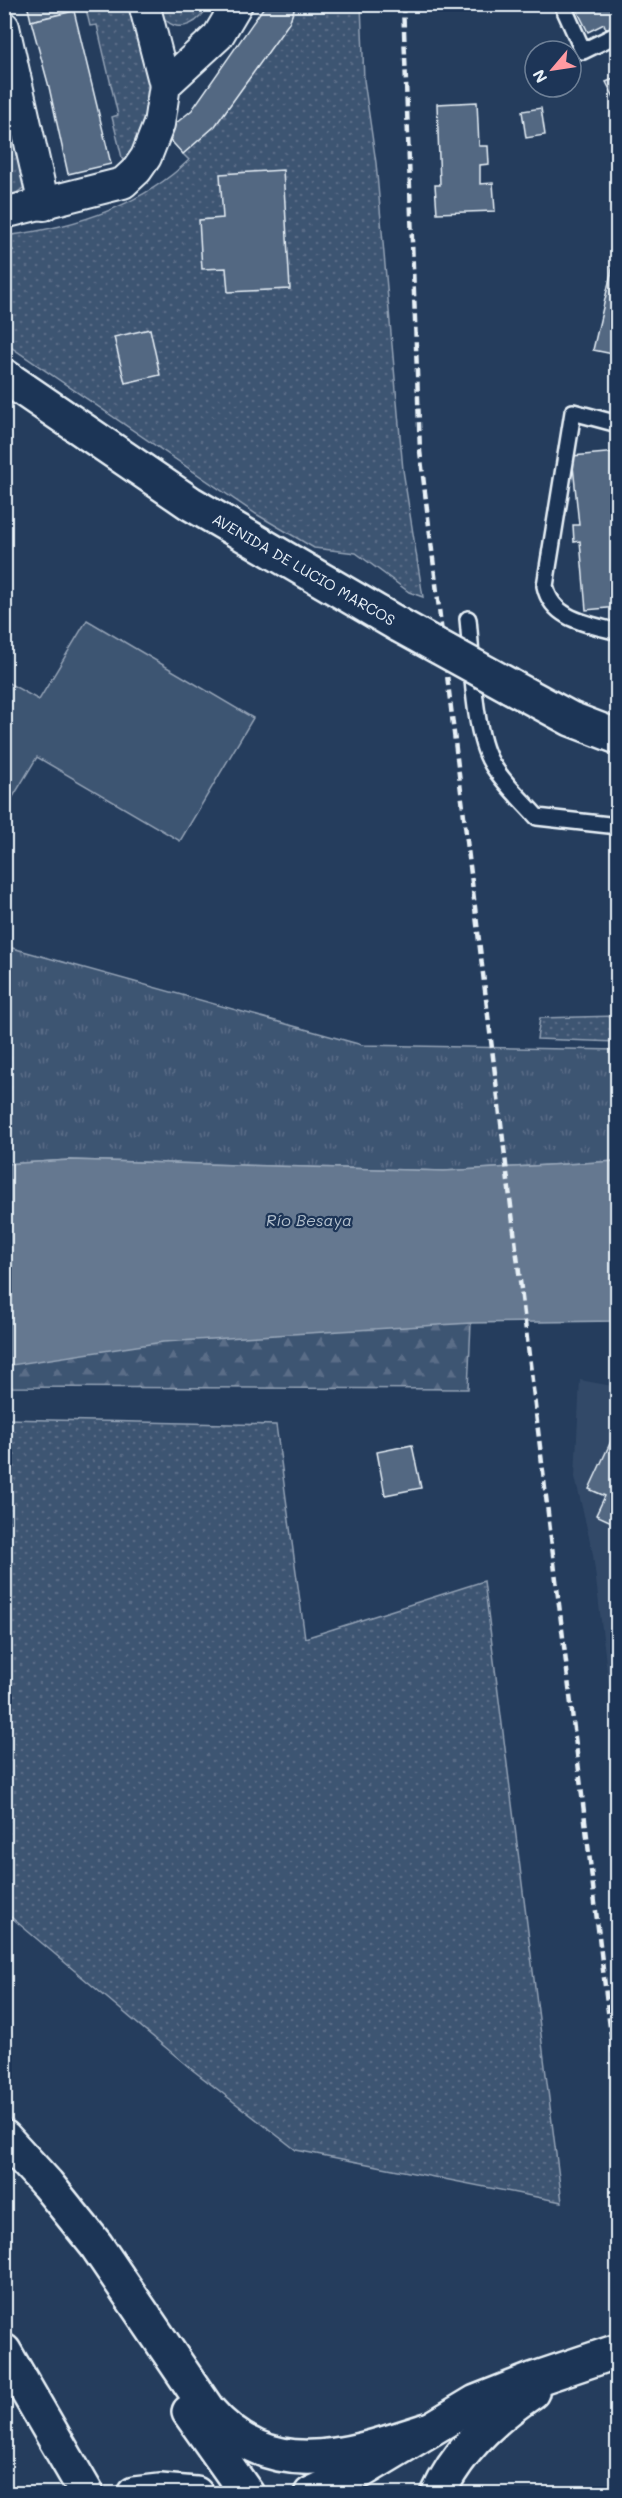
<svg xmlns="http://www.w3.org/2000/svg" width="622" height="2498" viewBox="0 0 622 2498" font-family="Mali,sans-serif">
	<defs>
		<pattern id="grass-dots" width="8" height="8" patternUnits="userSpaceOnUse" patternTransform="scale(1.5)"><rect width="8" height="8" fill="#3e5472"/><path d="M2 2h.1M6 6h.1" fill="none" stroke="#5a6d87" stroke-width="1.8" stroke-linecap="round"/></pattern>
		<pattern id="forest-firs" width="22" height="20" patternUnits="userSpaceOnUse" patternTransform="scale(1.5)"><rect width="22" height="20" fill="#3e5472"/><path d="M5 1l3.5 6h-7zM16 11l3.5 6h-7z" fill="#5a6d87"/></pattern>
		<pattern id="park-tufts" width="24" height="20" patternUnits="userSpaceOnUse" patternTransform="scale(1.5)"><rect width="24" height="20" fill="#3e5472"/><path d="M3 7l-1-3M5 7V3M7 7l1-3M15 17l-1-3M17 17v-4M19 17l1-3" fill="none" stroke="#5a6d87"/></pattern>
	</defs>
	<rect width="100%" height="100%" fill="#253d5d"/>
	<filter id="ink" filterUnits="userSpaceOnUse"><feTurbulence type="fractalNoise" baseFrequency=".0167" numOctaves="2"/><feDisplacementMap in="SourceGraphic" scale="12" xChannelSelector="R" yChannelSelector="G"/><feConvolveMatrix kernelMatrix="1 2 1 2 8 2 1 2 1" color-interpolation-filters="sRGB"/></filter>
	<g filter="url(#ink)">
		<polygon fill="#334a68" points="580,1380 617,1387 617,1754 593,1554 575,1477"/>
		<g fill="url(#grass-dots)" stroke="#93a2b5" stroke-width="1.5">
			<path d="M 85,5 L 133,5 C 138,24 144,44 148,63 C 154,99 140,135 124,166 L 112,117 L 118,115 L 97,25 L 90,26 Z"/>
			<path d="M 160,5 L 160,4 L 207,5 C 203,22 178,35 165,19 C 162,15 161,9 160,5 Z"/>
			<path d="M 296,5 L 361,5 L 364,80 L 376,163 L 403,470 L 423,597 L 409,592 L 356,553 L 314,548 L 256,514 L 5,343 L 5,252 L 13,250 L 5,243 L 4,236 C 71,228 139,208 189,160 L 183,154 L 215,126 L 289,23 Z"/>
			<polygon points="4,72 25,187 16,193 5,196"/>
			<polygon points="617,1016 617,1042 537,1039 540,1018"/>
			<polygon points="5,1419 276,1425 305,1638 484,1581 562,2202 296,2150 190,2068 5,1912"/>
		</g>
		<polygon fill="url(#forest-firs)" stroke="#93a2b5" stroke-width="1.5" points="471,1323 468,1389 5,1387 4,1336"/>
		<polygon fill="url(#park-tufts)" stroke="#93a2b5" stroke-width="1.5" points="5,946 362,1045 617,1050 617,1161 444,1171 70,1160 5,1164"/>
		<polygon fill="#3e5472" stroke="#93a2b5" stroke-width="1.5" points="87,620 253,718 180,841 37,757 10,802 5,798 5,681 39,700"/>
		<polygon fill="#657890" stroke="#99a8ba" stroke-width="1.5" points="70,1160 444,1171 617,1161 617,1321 471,1323 163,1342 5,1366 5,1164"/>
		<g fill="#536782" stroke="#e8f1f8" stroke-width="1.5">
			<polygon points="27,4 73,4 74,11 31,21"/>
			<polygon points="266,4 296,4 289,23 215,126 183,154 164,133 192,110"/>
			<polygon points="581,4 618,4 618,23 606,29 604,24 588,32 577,10 582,7"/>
			<polygon points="74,11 111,164 68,174 49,87 31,21"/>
			<polygon points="618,77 618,105 606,82"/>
			<polygon points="477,102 479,146 488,146 489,164 480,165 480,184 493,183 495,211 437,213 435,185 440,185 437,104"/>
			<polygon points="541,108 545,135 526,138 522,111"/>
			<polygon points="283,170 290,289 228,292 226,268 202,269 199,220 223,218 220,174"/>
			<polygon points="618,244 618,355 593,350"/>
			<polygon points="150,329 160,375 125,383 114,337"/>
			<polygon points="618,452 618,607 586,610 580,541 574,542 573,525 579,525 572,456"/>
			<polygon points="618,1426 618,1525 596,1515 605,1496 589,1489"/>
			<polygon points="412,1445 421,1488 385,1495 377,1452"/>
		</g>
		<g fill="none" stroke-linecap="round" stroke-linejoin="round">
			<g stroke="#e8f1f8" stroke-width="20">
				<g id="service">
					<polyline points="562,4 583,51 618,34"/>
					<path d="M 618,424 L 573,412 L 545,586 C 552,620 589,624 618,632"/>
					<path d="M 468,619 C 472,656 473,734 492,764 C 504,784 522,800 537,817 L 618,826"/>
				</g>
			</g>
			<g stroke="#e8f1f8" stroke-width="34">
				<g id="minor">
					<polyline points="144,4 165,85"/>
					<polyline points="4,27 44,205"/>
					<polyline points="4,213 123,183 137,170 146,157 159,124 165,85 218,36 237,4"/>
				</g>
			</g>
			<g stroke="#e8f1f8" stroke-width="38">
				<g id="primary">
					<polyline points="4,376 190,503 399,625"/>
					<polyline points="510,686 571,719 618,737"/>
				</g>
			</g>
			<g stroke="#e8f1f8" stroke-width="38">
				<g id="trunk">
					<polyline points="134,2494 160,2491 196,2494"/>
					<polyline points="311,2494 363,2470 476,2402 532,2380 618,2351"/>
					<path d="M 438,2494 C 458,2450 493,2418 532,2392"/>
				</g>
			</g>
			<g stroke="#e8f1f8" stroke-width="38">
				<g id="motorway">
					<path d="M 4,2137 L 47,2184 L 96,2245 L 208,2410 C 271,2483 347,2456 427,2430"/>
					<polyline points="4,2351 87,2494"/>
					<polyline points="189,2412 247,2494"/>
				</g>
			</g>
			<use href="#service" stroke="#1d3557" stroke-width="15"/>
			<use href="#minor" stroke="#1d3557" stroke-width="30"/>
			<use href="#primary" stroke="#1d3557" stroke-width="33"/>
			<use href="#trunk" stroke="#1d3557" stroke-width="33"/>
			<use href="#motorway" stroke="#1d3557" stroke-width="33"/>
			<polyline stroke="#e8f1f8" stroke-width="4.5" stroke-dasharray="9 4.5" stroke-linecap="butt" points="403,4 420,451 618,2094"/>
			<g stroke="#e8f1f8" stroke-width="38" stroke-linecap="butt">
				<polyline id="primary-bridge" points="399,625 510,686"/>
			</g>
			<use href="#primary-bridge" stroke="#1d3557" stroke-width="33"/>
		</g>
	</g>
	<g text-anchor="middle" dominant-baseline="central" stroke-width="4.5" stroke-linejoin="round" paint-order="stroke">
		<g font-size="15" fill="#e8f1f8" stroke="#1d3557">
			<text transform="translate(304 569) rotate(30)">AVENIDA DE LUCIO MARCOS</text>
		</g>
		<g font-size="16" font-style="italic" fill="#b4c1ce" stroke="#1d3557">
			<text x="309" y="1219">Río Besaya</text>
		</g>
	</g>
	<rect width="622" height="2498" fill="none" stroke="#1d3557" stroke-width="24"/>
	<rect x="12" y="12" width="598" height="2474" fill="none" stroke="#e8f1f8" stroke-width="2" filter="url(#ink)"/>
	<g transform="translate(553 69) rotate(241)"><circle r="28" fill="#1d3557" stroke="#6e8097" stroke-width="1.5"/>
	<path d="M0-4.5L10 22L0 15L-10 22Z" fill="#ff9aa2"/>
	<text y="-9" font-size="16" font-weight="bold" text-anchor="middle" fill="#e8f1f8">N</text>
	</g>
</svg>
